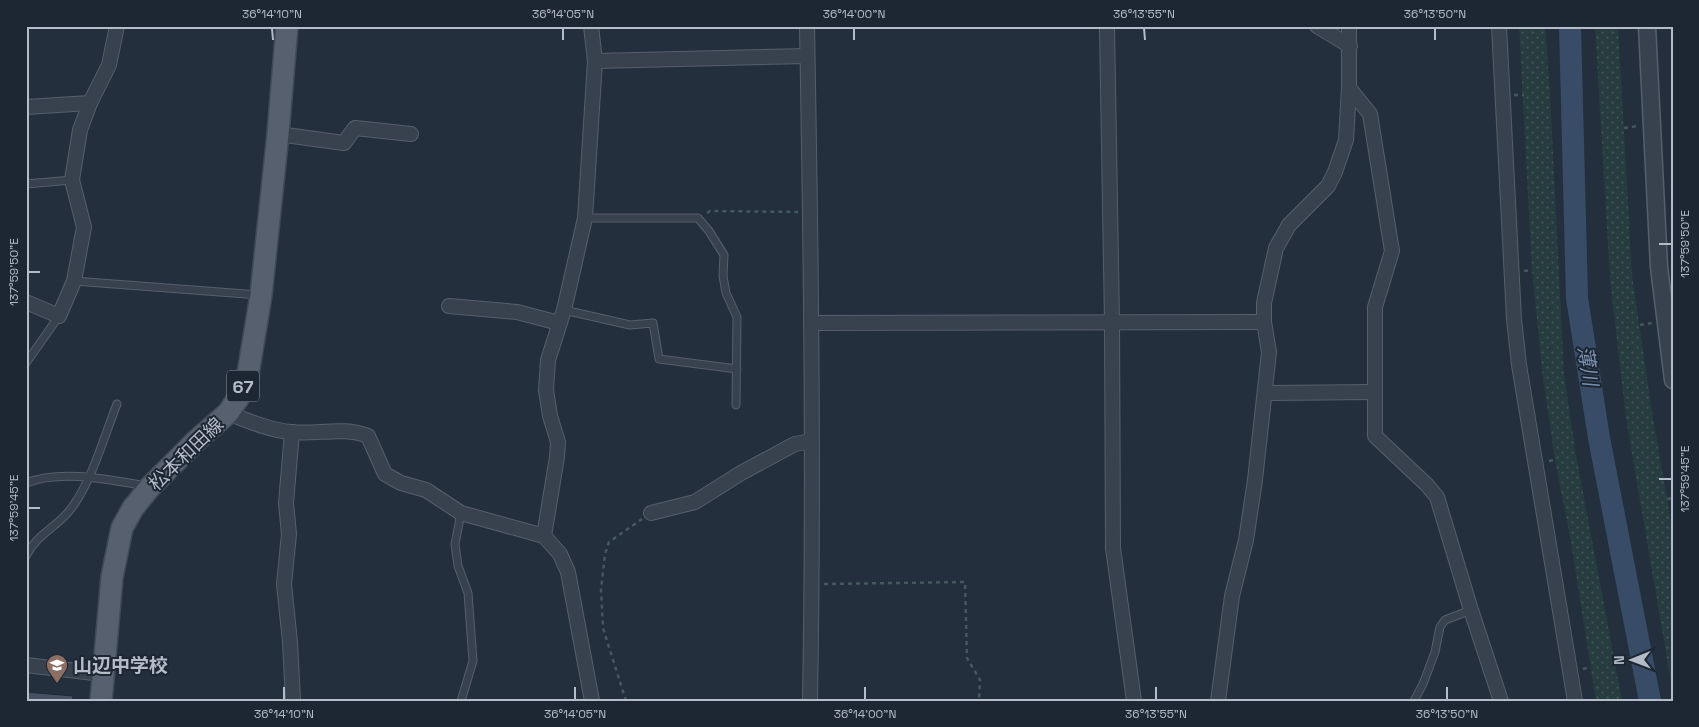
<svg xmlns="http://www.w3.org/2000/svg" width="1699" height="727" viewBox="0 0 1699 727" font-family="'Space Grotesk','Noto Sans JP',sans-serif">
	<defs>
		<pattern id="green-dots" width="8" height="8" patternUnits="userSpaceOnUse" patternTransform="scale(1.25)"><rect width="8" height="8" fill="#263c3f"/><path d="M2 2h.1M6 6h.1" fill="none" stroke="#435659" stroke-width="1.8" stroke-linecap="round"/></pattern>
	</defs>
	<rect width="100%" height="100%" fill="#242f3e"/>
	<g fill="url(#green-dots)">
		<polygon points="1519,26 1545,26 1550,94 1564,375 1576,455 1622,701 1596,701 1570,536 1555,460 1543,378 1532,270"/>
		<polygon points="1595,26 1618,26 1632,276 1652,412 1673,534 1673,694 1626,418 1610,279"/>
	</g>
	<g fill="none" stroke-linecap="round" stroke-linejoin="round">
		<polyline stroke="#394c67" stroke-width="22" points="1570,26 1577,298 1599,438 1650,701"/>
	</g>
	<polygon fill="#455162" stroke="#1f2835" points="26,692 73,696 72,701 26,701"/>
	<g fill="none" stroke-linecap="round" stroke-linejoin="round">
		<g stroke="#565f6c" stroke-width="9">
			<g id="service">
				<polyline points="26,184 72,180"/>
				<polyline points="585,218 698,218 709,231 724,255 723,276 726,293 737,317 736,405"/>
				<polyline points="74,281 258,295"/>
				<polyline points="564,310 630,325 653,323 659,359 737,369"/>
				<polyline points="26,363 59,316"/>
				<path d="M 26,483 C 62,469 110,480 147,486"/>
				<polyline points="461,513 455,544 458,566 468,593 473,661 461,701"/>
				<path d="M 26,556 C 37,533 60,526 73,506 C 92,480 105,434 117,404"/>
				<polyline points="1414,701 1423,684 1435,652 1440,627 1445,620 1471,610"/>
			</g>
		</g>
		<g stroke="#565f6c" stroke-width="16">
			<g id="minor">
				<path d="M 807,26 C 811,251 814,476 810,701"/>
				<polyline points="1107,26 1112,323 1113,548 1134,701"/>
				<polyline points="1317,26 1350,46"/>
				<polyline points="1499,26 1514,319 1519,365 1575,701"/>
				<polyline points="595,61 807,56"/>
				<polyline points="1349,88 1370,114 1392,251 1375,307 1375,436 1427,485 1437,497 1471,610 1501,701"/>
				<polyline points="26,107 90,103"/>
				<polyline points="278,134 344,143 355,128 411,134"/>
				<polyline points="26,302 59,316 74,281 84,227 72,180 80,130 90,103 109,65 117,26"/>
				<polyline points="449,306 517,312 559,323"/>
				<polyline points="811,323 1264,322"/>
				<polyline points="1265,393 1375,392"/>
				<path d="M 228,413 C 249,421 269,430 291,432 C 317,435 343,426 368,436 L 385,474 L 401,483 L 426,490 L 461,513 L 544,536 L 560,554 L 568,572 L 592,701"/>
				<polyline points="292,432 286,503 289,534 284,584 290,642 293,701"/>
				<polyline points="651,513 695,502 741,473 795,444 811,441"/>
				<polyline points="544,536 557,457 558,442 550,416 546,390 548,360 564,310 585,218 595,61 591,26"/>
				<polyline points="26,665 103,674"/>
				<polyline points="1218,701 1232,596 1246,540 1255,480 1269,352 1264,322 1264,303 1276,248 1289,225 1328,186 1335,172 1346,140 1349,88 1349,26"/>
			</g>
		</g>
		<g stroke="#565f6c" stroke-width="19">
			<polyline id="tertiary" points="1647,26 1659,267 1673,380"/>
		</g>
		<g stroke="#414a57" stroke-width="24">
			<polyline id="primary" points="101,701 112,577 122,528 133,508 150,487 196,441 228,413 239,397 248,374 261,295 278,134 287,26"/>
		</g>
		<g stroke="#44595c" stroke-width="2.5" stroke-dasharray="4 4" stroke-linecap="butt">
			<polyline points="1514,95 1524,95"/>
			<polyline points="1624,128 1638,126"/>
			<polyline points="707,213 710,211 798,212"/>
			<polyline points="1524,271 1532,270"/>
			<polyline points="1640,325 1652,323"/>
			<polyline points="1549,461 1555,460"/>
			<polyline points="1667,499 1673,498"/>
			<polyline points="824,584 965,582 967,658 980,680 979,701"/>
			<polyline points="1583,669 1590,667"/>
			<polyline points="626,701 603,628 601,590 605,554 609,542 642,519"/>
		</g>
		<use href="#service" stroke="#38414e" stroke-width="7"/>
		<use href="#minor" stroke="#38414e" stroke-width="14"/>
		<use href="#tertiary" stroke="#38414e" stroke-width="16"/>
		<use href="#primary" stroke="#56606e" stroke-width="21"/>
	</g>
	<path fill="none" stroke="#b4bcc9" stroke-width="2" d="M 272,28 L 273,40M 563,28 L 563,40M 854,28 L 854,40M 1144,28 L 1145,40M 1435,28 L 1435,40M 1659,244 L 1672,244M 28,272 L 40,272M 1659,479 L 1672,479M 28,508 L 40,508M 284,687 L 284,700M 575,687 L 575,700M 865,687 L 865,700M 1156,687 L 1156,700M 1447,687 L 1447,700"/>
	<defs>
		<g id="school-pin" transform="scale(1.125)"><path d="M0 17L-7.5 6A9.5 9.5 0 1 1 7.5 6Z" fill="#8d6e63" stroke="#1d2633"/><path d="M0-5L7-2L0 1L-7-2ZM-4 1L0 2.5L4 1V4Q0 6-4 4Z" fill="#fff"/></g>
	</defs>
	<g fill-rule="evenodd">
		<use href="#school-pin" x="57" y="665"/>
	</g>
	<g text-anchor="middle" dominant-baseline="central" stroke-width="4" stroke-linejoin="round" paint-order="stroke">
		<rect fill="#1d2633" stroke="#878f9c" stroke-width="1" x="227" y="370.5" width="32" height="31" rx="4"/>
		<g font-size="18" font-weight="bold" fill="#b4bcc9">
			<text x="243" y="386">67</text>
		</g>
		<g font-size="19" fill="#b4bcc9" stroke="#1d2633">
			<text transform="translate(186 454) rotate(-44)">松本和田線</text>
		</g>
		<g font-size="19" font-weight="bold" fill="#b4bcc9" stroke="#1d2633" text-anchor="start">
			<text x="73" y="665">山辺中学校</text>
		</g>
		<g font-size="20" font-style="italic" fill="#7c92b1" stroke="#1d2633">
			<text transform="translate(1588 366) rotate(81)">薄川</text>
		</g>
	</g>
	<rect width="1699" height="727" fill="none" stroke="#1d2633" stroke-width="55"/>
	<g transform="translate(1632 660) rotate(269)" stroke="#1d2633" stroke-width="4" paint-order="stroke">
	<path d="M0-4L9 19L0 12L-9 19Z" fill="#b4bcc9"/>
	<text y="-8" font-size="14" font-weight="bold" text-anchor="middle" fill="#b4bcc9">N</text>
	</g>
	<rect x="28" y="28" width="1644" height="672" fill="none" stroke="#b4bcc9" stroke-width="2"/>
	<g font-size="12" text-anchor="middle" fill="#b4bcc9">
		<text x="272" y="18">36°14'10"N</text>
		<text x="563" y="18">36°14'05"N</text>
		<text x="854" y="18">36°14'00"N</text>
		<text x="1144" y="18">36°13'55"N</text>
		<text x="1435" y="18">36°13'50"N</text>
		<text transform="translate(1685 244) rotate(-90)" y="4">137°59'50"E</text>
		<text transform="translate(14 272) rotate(-90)" y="4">137°59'50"E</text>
		<text transform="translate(1685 479) rotate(-90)" y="4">137°59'45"E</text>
		<text transform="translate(14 508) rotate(-90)" y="4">137°59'45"E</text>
		<text x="284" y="718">36°14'10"N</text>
		<text x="575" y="718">36°14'05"N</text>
		<text x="865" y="718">36°14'00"N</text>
		<text x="1156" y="718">36°13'55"N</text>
		<text x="1447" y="718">36°13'50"N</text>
	</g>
</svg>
